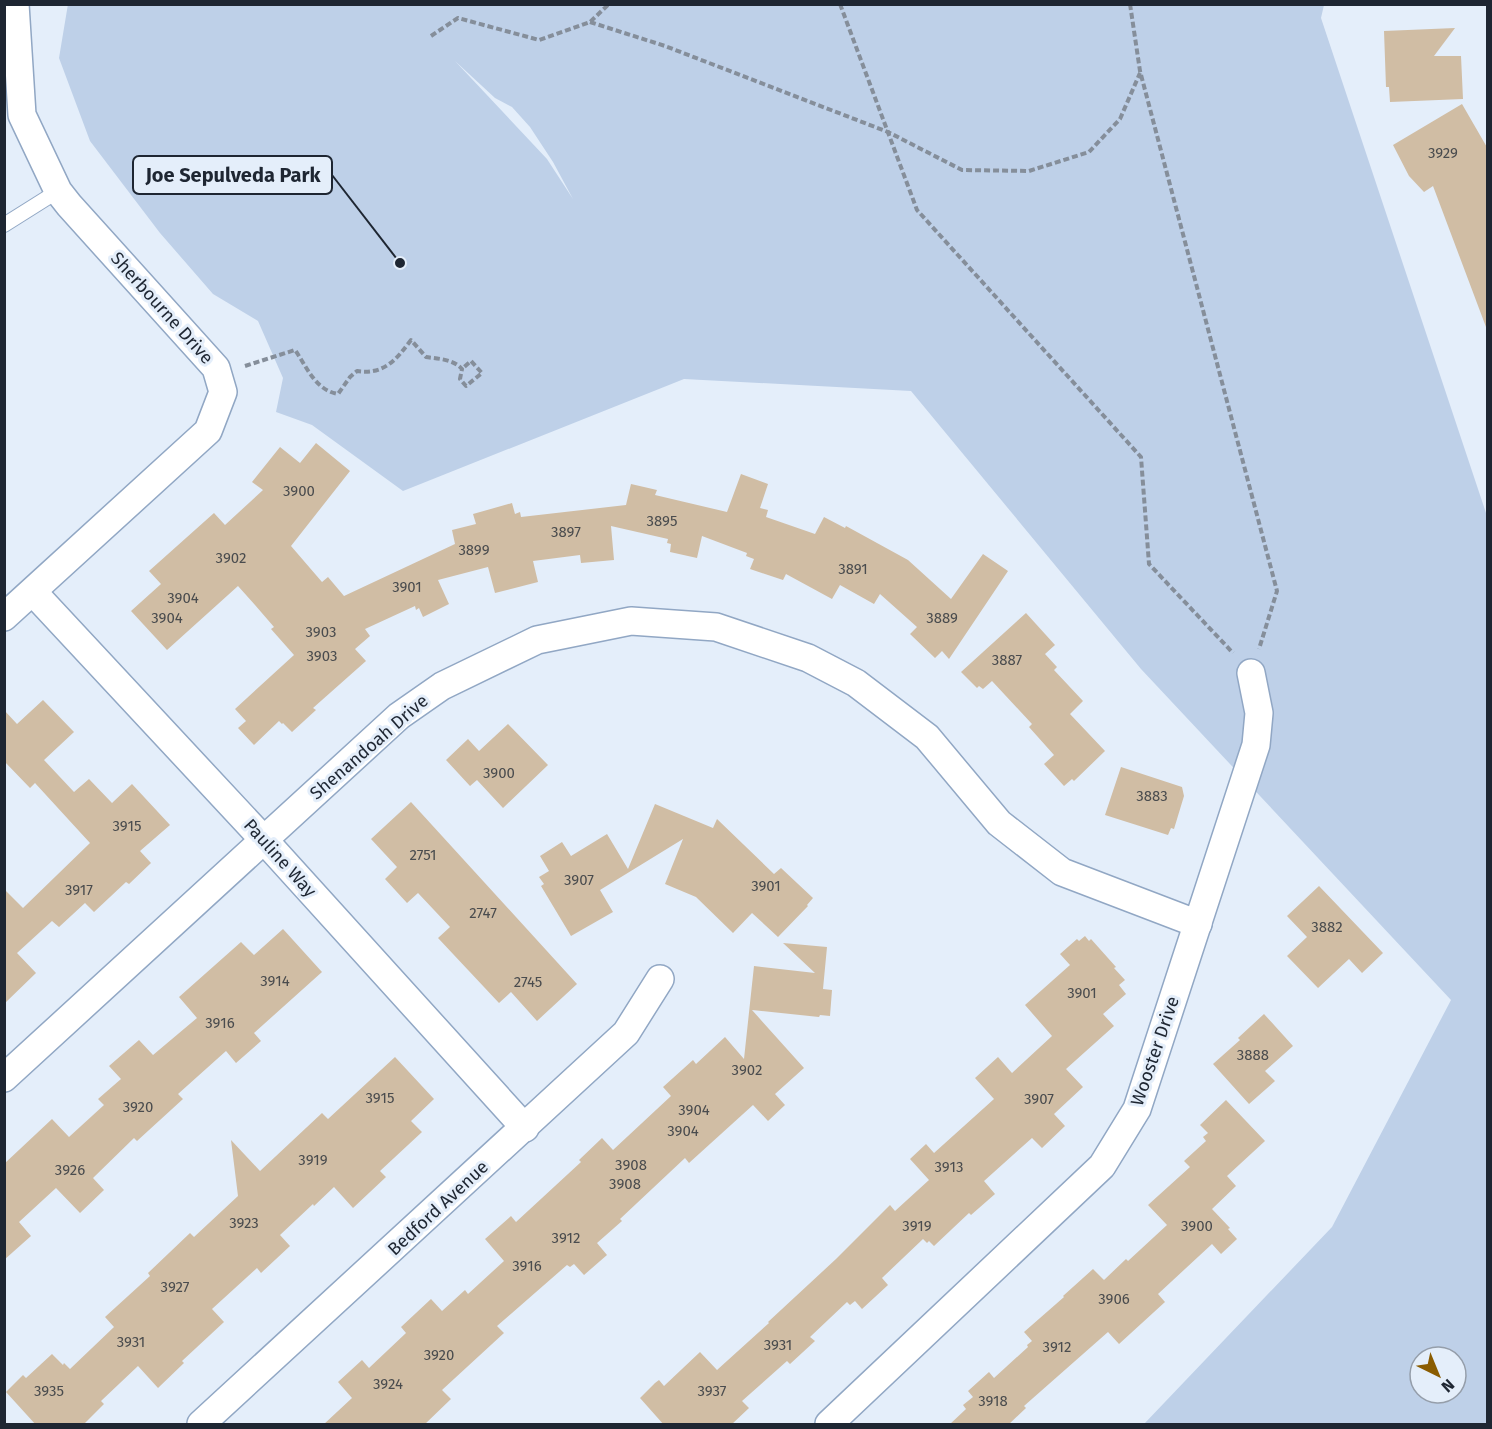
<svg xmlns="http://www.w3.org/2000/svg" width="1492" height="1429" viewBox="0 0 1492 1429" font-family="'Fira Sans',sans-serif">
	<rect width="100%" height="100%" fill="#e4eefa"/>
	<path fill="#bed0e8" fill-rule="evenodd" d="M 68,4 L 1324,5 L 1321,18 L 1487,516 L 1487,1424 L 1144,1424 L 1332,1227 L 1451,1000 L 1141,669 L 911,391 L 684,379 L 403,491 L 312,425 L 276,412 L 283,378 L 258,321 L 213,294 L 160,233 L 90,141 L 59,58 ZM 455,61 L 495,98 L 512,107 L 530,127 L 553,162 L 573,199 L 547,159 ZM 1420,1357 L 1456,1357 L 1456,1393 L 1420,1393 Z"/>
	<g fill="#d0bda4">
		<polygon points="1455,28 1434,56 1461,56 1463,99 1390,102 1389,87 1386,87 1384,31"/>
		<polygon points="1462,104 1488,149 1488,326 1486,327 1433,186 1424,192 1409,176 1393,145"/>
		<polygon points="316,443 350,471 291,546 322,582 328,577 344,596 455,544 452,530 476,524 473,514 512,503 515,514 520,512 521,517 626,505 631,484 657,490 655,495 727,512 741,474 768,484 760,508 768,510 766,517 815,534 824,517 845,528 846,526 908,560 951,599 983,554 1008,571 949,659 942,651 935,658 910,634 917,627 880,594 874,604 840,585 832,599 786,574 783,580 750,569 754,559 746,556 747,553 702,536 697,558 670,552 671,544 667,543 668,539 611,526 614,560 581,563 580,555 533,561 538,582 495,593 488,567 438,580 449,604 423,617 419,608 416,610 415,606 365,629 370,636 355,649 366,661 313,708 316,710 292,732 283,723 282,724 279,721 254,745 238,728 246,721 235,709 294,655 271,629 274,627 255,605 238,586 167,650 131,611 161,584 149,571 214,513 225,525 263,490 252,482 280,447 300,463"/>
		<polygon points="1026,613 1055,645 1045,654 1057,667 1054,670 1083,701 1070,714 1105,751 1074,781 1072,779 1064,786 1044,764 1054,755 1029,727 1032,724 992,681 983,689 979,686 977,688 961,672"/>
		<polygon points="43,700 74,732 44,760 74,792 89,779 112,803 132,784 170,825 140,851 151,863 129,884 126,882 94,912 85,903 59,927 52,921 17,953 36,973 4,1004 4,889 23,908 90,843 35,783 30,788 4,761 4,710 17,724"/>
		<polygon points="508,724 548,765 503,808 477,780 470,786 446,760 468,739 479,751"/>
		<polygon points="1121,767 1182,787 1184,796 1174,829 1171,828 1168,835 1105,815"/>
		<polygon points="411,802 577,984 537,1021 511,992 499,1003 438,938 450,927 418,893 407,903 385,879 397,867 371,839"/>
		<polygon points="655,804 713,828 717,819 774,874 781,868 813,898 807,905 808,906 778,937 752,913 733,933 696,897 665,884 683,839 600,890 613,912 571,936 541,886 544,884 539,877 549,871 540,856 562,842 571,856 607,834 628,869"/>
		<polygon points="1319,886 1383,953 1362,973 1349,959 1318,988 1287,956 1307,937 1287,916"/>
		<polygon points="283,929 322,972 254,1033 261,1041 236,1063 226,1051 178,1094 183,1099 137,1141 134,1138 93,1178 104,1190 80,1213 56,1188 19,1222 31,1236 4,1260 4,1164 52,1119 69,1137 104,1105 98,1099 121,1079 109,1066 139,1040 153,1055 197,1018 179,997 241,942 254,955"/>
		<polygon points="1085,936 1089,941 1091,939 1116,967 1114,968 1125,980 1119,985 1126,994 1103,1014 1114,1026 1066,1069 1083,1087 1054,1114 1065,1126 1042,1148 1032,1138 984,1181 995,1194 971,1215 969,1213 934,1246 929,1241 927,1243 923,1239 882,1278 888,1285 862,1309 855,1301 850,1305 847,1302 810,1337 815,1341 790,1364 787,1361 742,1401 749,1408 731,1425 664,1425 640,1398 655,1383 659,1380 664,1386 700,1352 717,1370 769,1323 768,1322 836,1259 890,1205 895,1211 929,1180 910,1159 926,1144 934,1153 994,1099 975,1078 998,1057 1012,1073 1052,1036 1025,1005 1070,965 1060,954 1077,939 1079,941"/>
		<polygon points="783,943 827,947 823,989 832,990 830,1016 820,1015 819,1017 752,1010 804,1068 775,1094 785,1105 768,1121 753,1105 689,1163 685,1158 620,1219 622,1221 597,1243 607,1255 584,1275 574,1264 570,1267 567,1265 497,1326 504,1333 442,1390 451,1399 424,1425 323,1425 352,1398 338,1382 362,1360 369,1368 406,1333 401,1327 431,1299 442,1311 465,1290 468,1294 504,1261 485,1239 511,1216 516,1222 581,1162 579,1160 602,1138 613,1150 671,1096 663,1087 693,1060 696,1064 725,1037 744,1059 754,966 815,973"/>
		<polygon points="1264,1014 1293,1046 1265,1071 1275,1081 1249,1104 1213,1064 1240,1040 1238,1038"/>
		<polygon points="395,1057 434,1099 411,1121 422,1132 380,1171 386,1177 353,1208 334,1187 314,1206 313,1204 280,1235 290,1246 261,1273 257,1268 212,1309 224,1322 182,1361 184,1363 158,1388 138,1366 101,1401 104,1404 83,1425 36,1425 6,1392 23,1375 26,1378 52,1354 63,1365 64,1363 70,1369 114,1327 105,1317 150,1276 148,1273 190,1233 194,1237 238,1196 231,1140 260,1171 322,1113 328,1119"/>
		<polygon points="1226,1100 1265,1141 1227,1176 1236,1186 1212,1209 1230,1228 1228,1229 1237,1239 1221,1254 1212,1244 1158,1294 1165,1302 1119,1344 1108,1332 1024,1406 1026,1408 1008,1425 949,1425 966,1409 963,1405 973,1397 968,1391 989,1372 994,1378 1028,1347 1027,1345 1032,1341 1024,1332 1064,1297 1063,1296 1093,1269 1104,1280 1126,1259 1128,1261 1167,1225 1148,1205 1190,1167 1184,1161 1206,1141 1203,1137 1208,1133 1200,1125"/>
	</g>
	<g fill="none" stroke-linecap="round" stroke-linejoin="round">
		<g stroke="#91a7c4" stroke-width="16">
			<polyline id="lane" points="4,225 58,191"/>
		</g>
		<g stroke="#91a7c4" stroke-width="30">
			<g id="street">
				<polyline points="33,592 264,840 525,1128"/>
				<polyline points="4,617 208,431 223,392 216,368 69,205 58,191 22,115 15,4"/>
				<polyline points="4,1078 399,716 442,686 537,640 631,621 716,627 808,658 856,683 927,737 999,823 1062,872 1198,924"/>
				<polyline points="201,1424 626,1033 660,979"/>
				<polyline points="829,1424 1102,1166 1137,1109 1256,745 1259,713 1251,673"/>
			</g>
		</g>
		<g stroke="#858e9a" stroke-width="4" stroke-dasharray="6 3" stroke-linecap="butt">
			<polyline points="840,4 917,210 1141,457 1149,564 1233,653"/>
			<polyline points="1130,4 1140,71 1277,591 1259,649"/>
			<polyline points="590,22 665,46 888,132 962,170 1029,171 1089,152 1120,119 1140,73"/>
			<polyline points="431,36 458,18 539,40 590,22 609,4"/>
			<path d="M 245,366 L 295,350 C 307,367 315,390 338,394 L 350,377 L 357,371 C 384,375 396,360 411,340 L 426,357 C 439,359 453,359 462,369 L 460,379 L 466,386 L 482,373 L 471,361 L 462,369"/>
		</g>
		<use href="#lane" stroke="#fff" stroke-width="14"/>
		<use href="#street" stroke="#fff" stroke-width="27"/>
	</g>
	<g text-anchor="middle" dominant-baseline="central" stroke-width="6" stroke-linejoin="round" paint-order="stroke">
		<g font-size="15" fill="#4a4c4e">
			<text x="1443" y="153">3929</text>
			<text x="299" y="491">3900</text>
			<text x="662" y="521">3895</text>
			<text x="566" y="532">3897</text>
			<text x="474" y="550">3899</text>
			<text x="231" y="558">3902</text>
			<text x="853" y="569">3891</text>
			<text x="407" y="587">3901</text>
			<text x="183" y="598">3904</text>
			<text x="167" y="618">3904</text>
			<text x="942" y="618">3889</text>
			<text x="321" y="632">3903</text>
			<text x="322" y="656">3903</text>
			<text x="1007" y="660">3887</text>
			<text x="499" y="773">3900</text>
			<text x="1152" y="796">3883</text>
			<text x="127" y="826">3915</text>
			<text x="423" y="855">2751</text>
			<text x="579" y="880">3907</text>
			<text x="766" y="886">3901</text>
			<text x="79" y="890">3917</text>
			<text x="483" y="913">2747</text>
			<text x="1327" y="927">3882</text>
			<text x="275" y="981">3914</text>
			<text x="528" y="982">2745</text>
			<text x="1082" y="993">3901</text>
			<text x="220" y="1023">3916</text>
			<text x="1253" y="1055">3888</text>
			<text x="747" y="1070">3902</text>
			<text x="380" y="1098">3915</text>
			<text x="1039" y="1099">3907</text>
			<text x="138" y="1107">3920</text>
			<text x="694" y="1110">3904</text>
			<text x="683" y="1131">3904</text>
			<text x="313" y="1160">3919</text>
			<text x="631" y="1165">3908</text>
			<text x="949" y="1167">3913</text>
			<text x="70" y="1170">3926</text>
			<text x="625" y="1184">3908</text>
			<text x="244" y="1223">3923</text>
			<text x="917" y="1226">3919</text>
			<text x="1197" y="1226">3900</text>
			<text x="566" y="1238">3912</text>
			<text x="527" y="1266">3916</text>
			<text x="175" y="1287">3927</text>
			<text x="1114" y="1299">3906</text>
			<text x="131" y="1342">3931</text>
			<text x="778" y="1345">3931</text>
			<text x="1057" y="1347">3912</text>
			<text x="439" y="1355">3920</text>
			<text x="388" y="1384">3924</text>
			<text x="49" y="1391">3935</text>
			<text x="712" y="1391">3937</text>
			<text x="993" y="1401">3918</text>
		</g>
		<g font-size="18" fill="#1e2632" stroke="#e4eefa">
			<text transform="translate(162 308) rotate(48)">Sherbourne Drive</text>
			<text transform="translate(369 747) rotate(-41)">Shenandoah Drive</text>
			<text transform="translate(280 858) rotate(48)">Pauline Way</text>
			<text transform="translate(1155 1051) rotate(-71)">Wooster Drive</text>
			<text transform="translate(438 1208) rotate(-43)">Bedford Avenue</text>
		</g>
	</g>
	<path fill="none" stroke="#1e2632" stroke-width="2" d="M400 263L332 175"/>
	<circle fill="#1e2632" stroke="#e4eefa" stroke-width="2" cx="400" cy="263" r="6"/>
	<rect fill="#e4eefa" stroke="#1e2632" stroke-width="2" x="133" y="156" width="199" height="38" rx="6"/>
	<g font-size="20" text-anchor="middle" font-weight="bold" fill="#1e2632">
		<text x="233" y="182">Joe Sepulveda Park</text>
	</g>
	<rect width="1492" height="1429" fill="none" stroke="#1e2632" stroke-width="12"/>
	<g transform="translate(1438 1375) rotate(137)"><circle r="28" fill="#e4eefa" stroke="#959eaa" stroke-width="1.5"/>
	<path d="M0-4.5L10 22L0 15L-10 22Z" fill="#8a5c01"/>
	<text y="-9" font-size="16" font-weight="bold" text-anchor="middle" fill="#1e2632">N</text>
	</g>
</svg>
